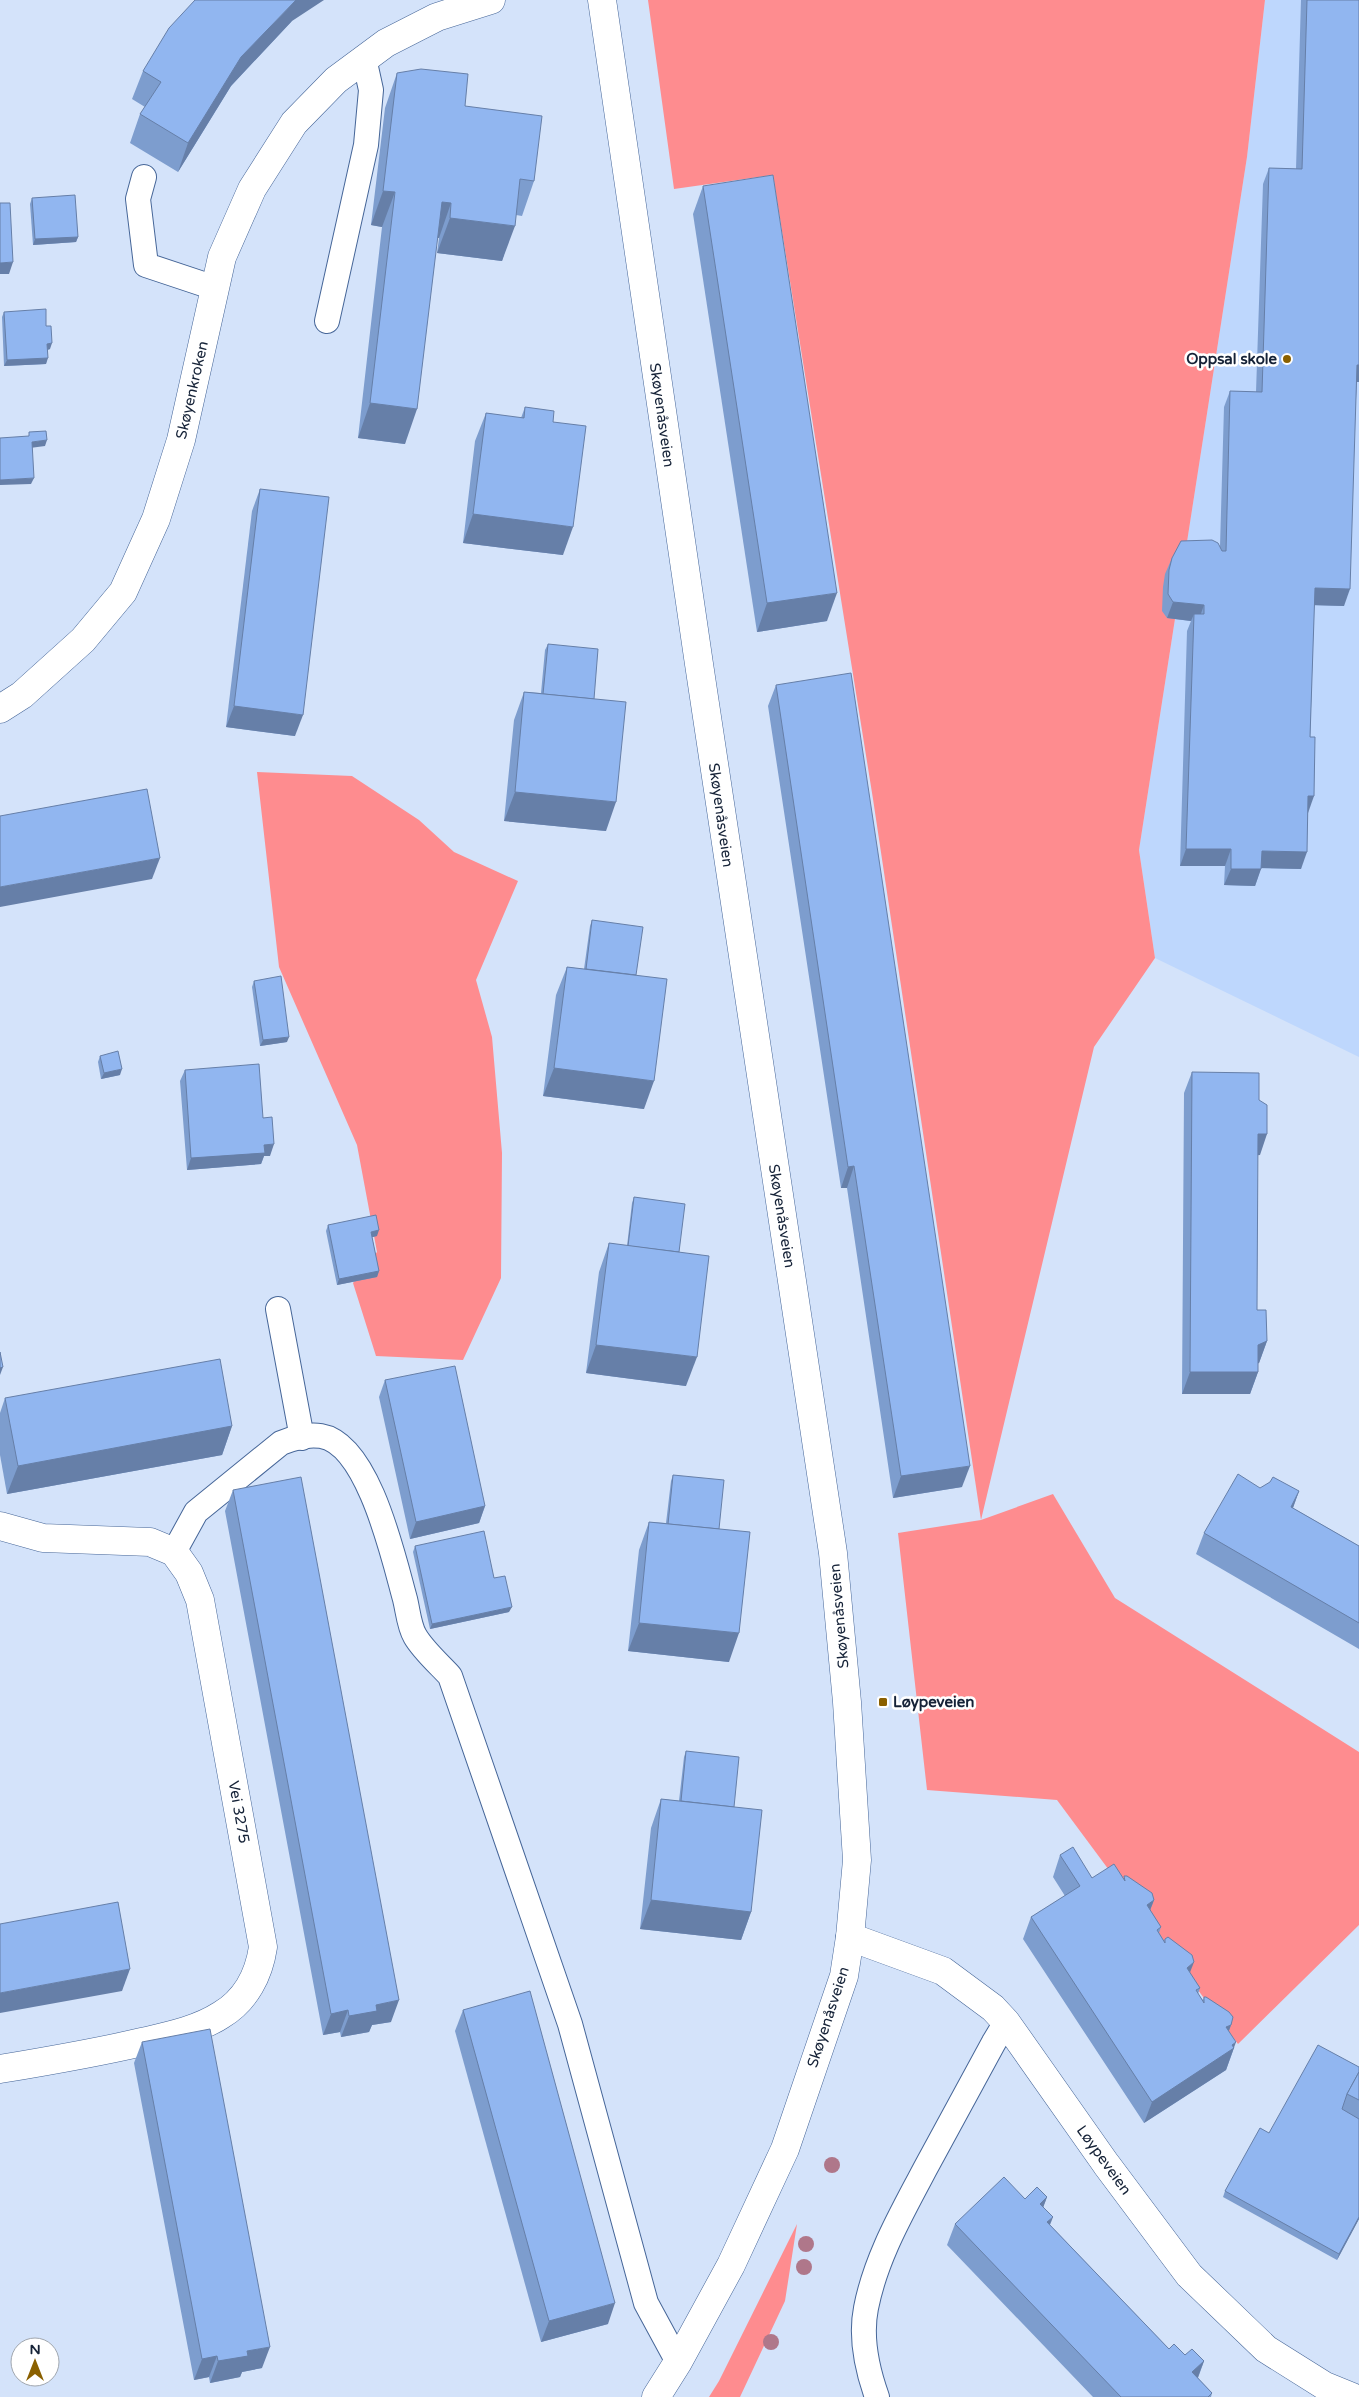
<svg xmlns="http://www.w3.org/2000/svg" width="1359" height="2397" viewBox="0 0 1359 2397" font-family="'Varela Round',sans-serif">
	<rect width="100%" height="100%" fill="#d4e3fa"/>
	<polygon fill="#bed7fd" points="1265,0 1359,0 1359,1057 1155,958 1139,850 1247,157"/>
	<g fill="#fe8c8f">
		<polygon points="648,0 1265,0 1247,157 1139,850 1155,958 1094,1047 981,1520 1053,1494 1115,1598 1359,1752 1359,1925 1238,2044 1057,1800 927,1790 898,1533 981,1520 873,799 773,175 674,189"/>
		<polygon points="257,772 352,776 419,820 454,852 518,881 476,980 492,1037 502,1153 501,1278 463,1360 376,1356 353,1283 377,1252 357,1145 279,967"/>
		<polygon points="797,2224 785,2301 740,2397 709,2397 719,2381"/>
	</g>
	<g fill="none" stroke-linecap="round" stroke-linejoin="round">
		<g stroke="#466698" stroke-width="26">
			<g id="lane">
				<polyline points="144,177 138,199 146,265 215,288"/>
				<polyline points="327,321 366,145 371,90 364,58"/>
				<polyline points="278,1309 302,1438"/>
				<path d="M 174,1552 L 196,1512 L 281,1443 C 293,1438 308,1434 321,1436 C 369,1444 394,1560 405,1599 C 408,1611 409,1626 415,1636 C 423,1650 439,1664 450,1676 L 570,2024 L 646,2303 L 678,2362"/>
				<path d="M 877,2397 C 867,2369 860,2338 866,2308 C 876,2257 902,2213 925,2169 C 948,2126 971,2084 994,2042 L 1006,2022"/>
			</g>
		</g>
		<g stroke="#466698" stroke-width="29">
			<g id="street">
				<polyline points="602,0 699,664 833,1553 847,1702 857,1860 850,1937 844,1976 785,2149 731,2265 678,2362 656,2397"/>
				<polyline points="0,709 22,695 83,640 123,592 156,519 181,440 222,257 252,189 294,123 336,80 386,43 437,17 491,0"/>
				<path d="M 0,1526 L 43,1538 L 150,1542 L 174,1552 L 189,1573 L 200,1600 L 263,1947 C 259,1974 246,2000 221,2015 C 198,2030 168,2036 142,2042 C 95,2053 48,2061 0,2069"/>
				<polyline points="850,1937 943,1971 993,2008 1006,2022 1106,2164 1189,2275 1266,2349 1325,2386 1352,2397"/>
			</g>
		</g>
		<use href="#lane" stroke="#fff" stroke-width="24"/>
		<use href="#street" stroke="#fff" stroke-width="28"/>
	</g>
	<g fill="#af778a">
		<circle cx="832" cy="2165" r="8"/>
		<circle cx="806" cy="2244" r="8"/>
		<circle cx="804" cy="2267" r="8"/>
		<circle cx="771" cy="2342" r="8"/>
	</g>
	<g fill="#7d9dce">
		<polygon points="1301,0 1359,0 1357,382 1344,606 1314,605 1308,813 1301,869 1261,868 1255,886 1224,885 1225,866 1180,866 1187,631 1191,621 1167,618 1162,611 1163,587 1165,574 1172,558 1220,547 1224,407 1230,391 1256,392 1263,184 1269,168 1296,169"/>
		<polygon points="292,21 231,86 178,172 130,143 140,114 145,107 132,99 143,71"/>
		<polygon points="397,73 465,106 534,181 522,216 516,215 502,261 437,253 439,238 437,238 405,444 358,438 382,227 371,225 385,108"/>
		<polygon points="703,186 827,621 757,632 693,214"/>
		<polygon points="32,198 78,237 76,242 33,245 30,204"/>
		<polygon points="4,312 46,326 50,349 48,350 46,364 4,366 2,317"/>
		<polygon points="525,407 553,422 563,555 463,543 475,441 486,413 521,418"/>
		<polygon points="260,489 295,736 226,727 252,511"/>
		<polygon points="548,644 594,699 606,831 504,821 514,720 524,692 541,693 545,650"/>
		<polygon points="776,685 962,1487 893,1498 847,1188 841,1188 768,706"/>
		<polygon points="592,920 636,975 644,1109 543,1096 556,995 567,967 584,969 590,926"/>
		<polygon points="254,981 287,1042 260,1046 252,987"/>
		<polygon points="100,1056 120,1075 101,1079 98,1062"/>
		<polygon points="185,1070 263,1118 270,1156 264,1156 261,1164 187,1170 180,1081"/>
		<polygon points="1192,1072 1259,1100 1260,1155 1257,1155 1257,1310 1267,1341 1259,1363 1258,1363 1258,1372 1250,1394 1182,1394 1184,1093"/>
		<polygon points="634,1197 679,1252 686,1386 586,1373 599,1272 609,1243 627,1246 632,1203"/>
		<polygon points="328,1225 377,1236 372,1237 379,1271 377,1277 337,1285 326,1231"/>
		<polygon points="385,1380 485,1506 479,1523 410,1539 379,1397"/>
		<polygon points="5,1398 232,1426 222,1455 7,1494 0,1455 0,1413"/>
		<polygon points="673,1475 719,1529 729,1662 628,1651 639,1550 649,1522 666,1523 671,1481"/>
		<polygon points="1260,1488 1299,1491 1293,1508 1359,1546 1359,1649 1196,1554 1204,1533"/>
		<polygon points="233,1490 391,2022 372,2025 369,2032 341,2037 340,2032 323,2035 225,1511"/>
		<polygon points="415,1546 494,1578 509,1612 430,1629 413,1552"/>
		<polygon points="686,1751 734,1807 751,1912 741,1940 640,1929 651,1828 661,1799 679,1801 684,1757"/>
		<polygon points="1060,1855 1092,1878 1124,1879 1124,1876 1154,1900 1150,1910 1161,1927 1159,1933 1164,1941 1165,1939 1190,1973 1200,1988 1198,1994 1203,2000 1204,1997 1231,2025 1229,2031 1234,2048 1226,2070 1144,2123 1023,1939 1031,1917 1065,1896 1053,1877"/>
		<polygon points="463,2010 608,2324 541,2342 455,2031"/>
		<polygon points="142,2042 262,2368 242,2372 240,2377 210,2383 209,2377 194,2380 134,2063"/>
		<polygon points="1359,2067 1359,2219 1337,2260 1223,2197 1225,2191 1269,2133"/>
		<polygon points="1047,2197 1043,2207 1050,2225 1169,2349 1185,2355 1204,2361 1198,2378 1212,2393 1211,2397 1093,2397 947,2245 955,2224 1025,2199"/>
	</g>
	<g fill="#667fa8">
		<polygon points="296,0 324,0 292,21 231,86 178,172 188,143 241,57"/>
		<polygon points="383,191 395,192 382,227 371,225"/>
		<polygon points="442,202 451,203 439,238 429,237"/>
		<polygon points="450,218 515,226 502,261 437,253"/>
		<polygon points="78,237 76,242 33,245 35,239"/>
		<polygon points="13,262 9,274 0,274 0,263"/>
		<polygon points="52,343 50,349 45,350 47,344"/>
		<polygon points="48,358 46,364 4,366 7,360"/>
		<polygon points="1357,365 1359,365 1359,382 1351,382"/>
		<polygon points="370,403 417,409 405,444 358,438"/>
		<polygon points="47,440 45,446 30,448 32,442"/>
		<polygon points="34,478 31,484 0,485 0,480"/>
		<polygon points="473,514 573,527 563,555 463,543"/>
		<polygon points="1315,588 1350,589 1344,606 1309,605"/>
		<polygon points="837,593 827,621 757,632 767,603"/>
		<polygon points="1173,602 1204,605 1198,622 1194,614 1191,621 1167,618"/>
		<polygon points="234,706 303,715 295,736 226,727"/>
		<polygon points="515,792 616,802 606,831 504,821"/>
		<polygon points="1308,796 1314,796 1308,813"/>
		<polygon points="1186,849 1231,849 1225,866 1180,866"/>
		<polygon points="1262,851 1307,852 1301,869 1255,868"/>
		<polygon points="160,858 152,879 0,907 0,887"/>
		<polygon points="1231,869 1261,869 1255,886 1224,885"/>
		<polygon points="289,1037 287,1042 260,1046 263,1040"/>
		<polygon points="554,1068 654,1081 644,1109 543,1096"/>
		<polygon points="122,1069 120,1075 101,1079 104,1073"/>
		<polygon points="1258,1134 1267,1134 1260,1155 1250,1156"/>
		<polygon points="274,1144 270,1156 264,1156 261,1164 187,1170 191,1158 264,1145"/>
		<polygon points="854,1166 847,1188 841,1188 848,1167"/>
		<polygon points="379,1230 377,1236 369,1238 371,1232"/>
		<polygon points="379,1271 377,1277 337,1285 339,1279"/>
		<polygon points="1267,1341 1259,1363 1250,1367 1258,1345"/>
		<polygon points="596,1345 697,1357 686,1386 586,1373"/>
		<polygon points="3,1367 0,1375 0,1368"/>
		<polygon points="1190,1372 1258,1372 1250,1394 1182,1394"/>
		<polygon points="232,1426 222,1455 7,1494 18,1466"/>
		<polygon points="970,1466 962,1487 893,1498 901,1476"/>
		<polygon points="1299,1491 1291,1513 1291,1507"/>
		<polygon points="485,1506 479,1523 410,1539 416,1522"/>
		<polygon points="512,1607 509,1612 430,1629 432,1624"/>
		<polygon points="639,1623 739,1633 729,1662 628,1651"/>
		<polygon points="651,1900 751,1912 741,1940 640,1929"/>
		<polygon points="1154,1900 1146,1921 1147,1905"/>
		<polygon points="1194,1962 1186,1983 1187,1968"/>
		<polygon points="130,1969 122,1991 0,2013 0,1993"/>
		<polygon points="399,2000 391,2022 372,2025 369,2032 341,2037 349,2016 376,2005"/>
		<polygon points="348,2010 340,2032 323,2035 331,2014"/>
		<polygon points="1231,2025 1223,2046 1226,2027"/>
		<polygon points="1236,2042 1226,2070 1144,2123 1152,2102"/>
		<polygon points="1047,2197 1039,2219 1040,2204"/>
		<polygon points="1053,2217 1045,2238 1047,2222"/>
		<polygon points="1359,2217 1359,2219 1337,2260 1339,2254"/>
		<polygon points="615,2303 608,2324 541,2342 549,2321"/>
		<polygon points="270,2347 262,2368 242,2372 240,2377 210,2383 218,2361 247,2351"/>
		<polygon points="217,2356 209,2377 194,2380 202,2359"/>
		<polygon points="1204,2361 1196,2382 1192,2372"/>
	</g>
	<g fill="#91b6f0" stroke="#667fa8">
		<polygon points="195,0 296,0 241,57 188,143 140,114 161,82 143,71 169,28"/>
		<polygon points="1307,0 1359,0 1359,365 1357,365 1350,589 1315,588 1310,737 1315,737 1314,796 1308,796 1307,852 1262,851 1261,869 1231,869 1231,849 1186,849 1194,614 1204,614 1204,605 1173,602 1168,594 1169,570 1172,558 1181,541 1212,540 1218,543 1222,551 1226,551 1230,391 1262,392 1269,168 1302,169"/>
		<polygon points="421,69 468,74 465,106 542,116 534,181 520,179 515,226 450,218 451,203 442,202 417,409 370,403 395,192 383,191 397,73"/>
		<polygon points="773,175 837,593 767,603 703,186"/>
		<polygon points="75,195 78,237 35,239 32,198"/>
		<polygon points="0,203 10,203 13,262 0,263"/>
		<polygon points="46,309 46,326 51,326 52,343 47,344 48,358 7,360 4,312"/>
		<polygon points="525,407 554,411 553,422 586,426 573,527 473,514 486,413 524,418"/>
		<polygon points="46,431 47,440 32,442 34,478 0,480 0,438 29,436 29,432"/>
		<polygon points="260,489 329,497 303,715 234,706"/>
		<polygon points="548,644 598,649 594,699 543,694"/>
		<polygon points="851,673 970,1466 901,1476 854,1166 848,1167 776,685"/>
		<polygon points="524,692 626,702 616,802 515,792"/>
		<polygon points="147,789 160,858 0,887 0,816"/>
		<polygon points="592,920 643,927 636,975 586,969"/>
		<polygon points="567,967 667,979 654,1081 554,1068"/>
		<polygon points="281,976 289,1037 263,1040 254,981"/>
		<polygon points="118,1051 122,1069 104,1073 100,1056"/>
		<polygon points="259,1064 263,1118 272,1117 274,1144 264,1145 265,1153 191,1158 185,1070"/>
		<polygon points="1192,1072 1259,1073 1259,1100 1267,1105 1267,1134 1258,1134 1257,1310 1266,1310 1267,1341 1258,1345 1258,1372 1190,1372"/>
		<polygon points="634,1197 685,1204 679,1252 628,1246"/>
		<polygon points="376,1215 379,1230 371,1232 379,1271 339,1279 328,1225"/>
		<polygon points="609,1243 709,1256 697,1357 596,1345"/>
		<polygon points="0,1352 3,1367 0,1368"/>
		<polygon points="220,1359 232,1426 18,1466 5,1398"/>
		<polygon points="455,1366 485,1506 416,1522 385,1380"/>
		<polygon points="1238,1474 1260,1488 1270,1482 1273,1477 1299,1491 1291,1507 1359,1546 1359,1623 1204,1533"/>
		<polygon points="673,1475 724,1480 719,1529 668,1524"/>
		<polygon points="301,1477 399,2000 376,2005 377,2011 349,2016 348,2010 331,2014 233,1490"/>
		<polygon points="649,1522 750,1532 739,1633 639,1623"/>
		<polygon points="484,1531 494,1578 505,1576 512,1607 432,1624 415,1546"/>
		<polygon points="686,1751 739,1757 734,1807 681,1801"/>
		<polygon points="661,1799 762,1810 751,1912 651,1900"/>
		<polygon points="1073,1847 1092,1878 1114,1864 1125,1881 1124,1876 1127,1876 1152,1893 1154,1900 1147,1905 1161,1927 1157,1930 1165,1943 1165,1939 1168,1937 1192,1955 1194,1962 1187,1968 1200,1988 1196,1990 1204,2003 1204,1997 1206,1997 1229,2012 1233,2017 1231,2025 1226,2027 1236,2042 1232,2045 1234,2048 1152,2102 1031,1917 1080,1886 1060,1855"/>
		<polygon points="118,1902 130,1969 0,1993 0,1924"/>
		<polygon points="530,1991 615,2303 549,2321 463,2010"/>
		<polygon points="210,2029 270,2347 247,2351 248,2356 218,2361 217,2356 202,2359 142,2042"/>
		<polygon points="1318,2045 1359,2067 1359,2072 1347,2094 1342,2109 1359,2119 1359,2217 1339,2254 1225,2191 1260,2128 1269,2133"/>
		<polygon points="1359,2072 1359,2100 1347,2094"/>
		<polygon points="1004,2177 1025,2199 1037,2187 1047,2197 1040,2204 1053,2217 1047,2222 1169,2349 1174,2344 1185,2355 1192,2349 1204,2361 1192,2372 1212,2393 1208,2397 1121,2397 955,2224"/>
	</g>
	<g fill="#8a6000" stroke="#fff" stroke-width="2">
		<circle cx="1287" cy="359" r="5"/>
		<rect x="878" y="1697" width="10" height="10" rx="2.5"/>
	</g>
	<g text-anchor="middle" dominant-baseline="central" stroke-width="5" stroke-linejoin="round" paint-order="stroke">
		<g font-size="15" font-weight="bold" fill="#152237" stroke="#fff" text-anchor="end">
			<text x="1277" y="359">Oppsal skole</text>
			<text x="893" y="1702" text-anchor="start">Løypeveien</text>
		</g>
		<g font-size="15" fill="#152237" stroke="#fff">
			<text transform="translate(192 390) rotate(-77)">Skøyenkroken</text>
			<text transform="translate(662 415) rotate(82)">Skøyenåsveien</text>
			<text transform="translate(721 815) rotate(82)">Skøyenåsveien</text>
			<text transform="translate(782 1216) rotate(81)">Skøyenåsveien</text>
			<text transform="translate(839 1616) rotate(-95)">Skøyenåsveien</text>
			<text transform="translate(239 1812) rotate(80)">Vei 3275</text>
			<text transform="translate(828 2017) rotate(-72)">Skøyenåsveien</text>
			<text transform="translate(1104 2160) rotate(54)">Løypeveien</text>
		</g>
	</g>
	<g transform="translate(35 2362)"><circle r="24" fill="#ffffff" stroke="#a1a7af"/>
	<path d="M0-4L9 19L0 12L-9 19Z" fill="#8a6000"/>
	<text y="-8" font-size="14" font-weight="bold" text-anchor="middle" fill="#152237">N</text>
	</g>
</svg>
